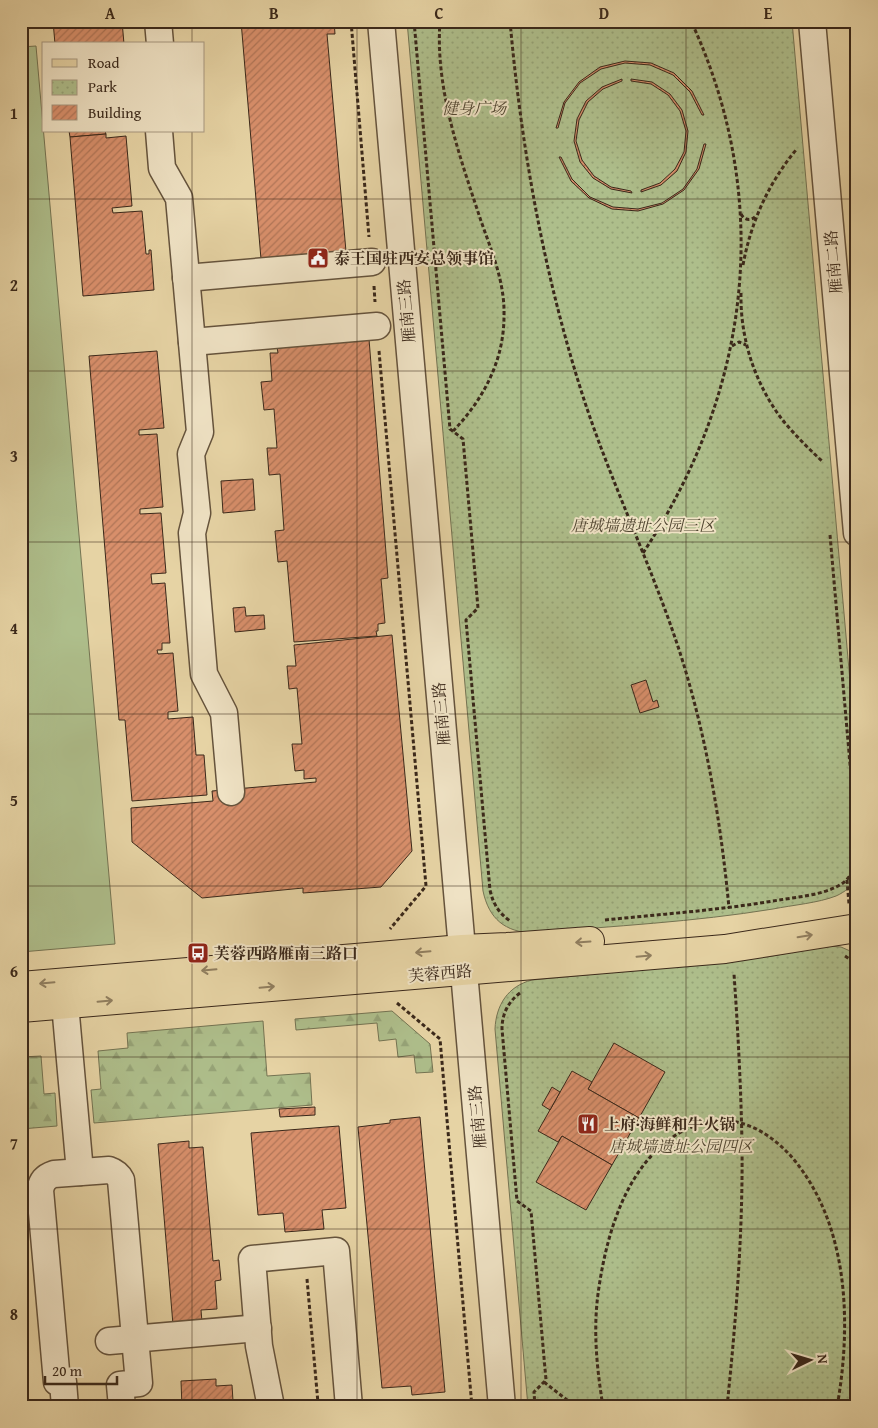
<svg xmlns="http://www.w3.org/2000/svg" width="878" height="1428" viewBox="0 0 878 1428" font-family="'Gentium Book Plus','Noto Serif SC',serif">
	<defs>
		<pattern id="forest-firs" width="22" height="20" patternUnits="userSpaceOnUse" patternTransform="scale(1.25)"><rect width="22" height="20" fill="#aebe8b"/><path d="M5 1l3.5 6h-7zM16 11l3.5 6h-7z" fill="#96a377"/></pattern>
		<pattern id="park-dots" width="8" height="8" patternUnits="userSpaceOnUse" patternTransform="scale(1.25)"><rect width="8" height="8" fill="#aebe8b"/><path d="M2 2h.1M6 6h.1" fill="none" stroke="#96a377" stroke-width="1.8" stroke-linecap="round"/></pattern>
		<pattern id="building-hatch" width="6" height="6" patternUnits="userSpaceOnUse" patternTransform="scale(1.25)"><rect width="6" height="6" fill="#d88f6b"/><path d="M-1 1l2-2M0 6l6-6M5 7l2-2" fill="none" stroke="#b07557"/></pattern>
	</defs>
	<rect width="100%" height="100%" fill="#e6d3a4"/>
	<filter id="stains"><feTurbulence type="fractalNoise" baseFrequency=".004" numOctaves="4"/><feColorMatrix values="0 0 0 0 .2 0 0 0 0 .09 0 0 0 0 .02 0 0 0 .5 -.17"/></filter>
	<radialGradient id="worn" r=".72"><stop offset=".6" stop-color="#630" stop-opacity="0"/><stop offset="1" stop-color="#630" stop-opacity=".3"/></radialGradient>
	<polygon fill="#aebe8b" stroke="#747352" points="36,46 115,944 21,952 21,47"/>
	<g fill="url(#forest-firs)" stroke="#747352">
		<polygon points="392,1011 430,1044 433,1072 416,1073 414,1055 398,1057 396,1039 379,1041 377,1023 296,1030 295,1019"/>
		<polygon points="263,1021 267,1076 310,1073 312,1105 94,1123 91,1090 101,1089 98,1051 128,1048 127,1033"/>
		<polygon points="41,1056 44,1094 55,1093 57,1126 21,1129 21,1057"/>
	</g>
	<g fill="url(#park-dots)" stroke="#747352">
		<path d="M 407,21 L 792,21 L 857,761 L 857,879 C 852,886 845,892 836,896 C 818,903 793,905 773,909 C 694,922 613,926 533,933 C 505,932 489,919 483,891 Z"/>
		<path d="M 828,946 L 841,947 L 857,954 L 857,1407 L 528,1407 L 495,1029 C 496,1005 508,986 532,980 L 723,962 L 772,956 Z"/>
	</g>
	<g fill="url(#building-hatch)" stroke="#3a281a">
		<polygon points="53,21 122,21 124,44 55,44"/>
		<polygon points="241,21 334,21 335,34 327,34 347,263 262,271"/>
		<polygon points="625,61 651,63 674,73 692,91 704,115 702,115 690,92 673,75 650,65 625,63 601,69 580,83 565,103 558,128 556,128 564,102 579,82 600,67"/>
		<polygon points="622,79 622,81 603,89 588,102 579,120 576,141 582,160 594,176 611,187 631,191 632,193 611,189 593,178 580,162 574,141 577,119 586,101 602,87"/>
		<polygon points="631,79 652,82 670,94 682,110 688,131 686,152 677,171 661,185 641,192 641,190 660,183 675,169 684,152 686,131 680,111 668,95 651,84 631,81"/>
		<polygon points="69,131 105,131 106,134 70,137"/>
		<polygon points="106,134 106,138 126,136 132,206 112,208 113,213 142,211 146,254 149,254 149,250 151,250 154,290 83,296 70,137"/>
		<polygon points="704,144 706,144 699,169 684,190 663,204 638,211 612,209 589,198 571,181 559,157 561,157 572,179 590,197 613,207 638,209 662,203 683,189 697,169"/>
		<polygon points="369,339 388,578 381,579 385,623 378,624 378,631 376,631 377,636 294,642 287,561 278,562 275,531 284,530 280,474 269,475 267,448 277,448 274,409 264,410 261,382 272,381 270,353 278,353 277,347"/>
		<polygon points="157,351 164,428 139,430 139,435 157,434 163,507 140,509 140,514 161,513 166,573 151,574 152,584 165,583 170,643 162,643 162,650 157,650 158,654 173,653 178,711 168,712 168,719 193,717 196,755 204,755 207,795 132,801 125,720 119,720 89,356"/>
		<polygon points="253,479 255,510 223,513 221,481"/>
		<polygon points="245,607 246,616 264,615 265,629 235,632 233,608"/>
		<polygon points="392,635 412,851 381,887 303,893 303,888 202,898 132,842 131,808 213,801 212,791 316,782 316,778 304,779 304,770 295,771 292,744 302,744 297,688 289,689 287,666 296,666 294,645"/>
		<polygon points="646,680 653,702 657,700 659,707 640,713 631,685"/>
		<polygon points="614,1043 665,1072 639,1118 588,1089"/>
		<polygon points="572,1071 592,1082 588,1089 639,1118 612,1165 562,1136 558,1142 538,1131"/>
		<polygon points="552,1087 560,1092 550,1110 542,1105"/>
		<polygon points="315,1107 315,1115 280,1117 279,1109"/>
		<polygon points="420,1117 445,1392 412,1395 411,1386 382,1388 358,1127 390,1123 390,1120"/>
		<polygon points="339,1126 346,1208 322,1210 324,1229 285,1232 283,1213 258,1215 251,1133"/>
		<polygon points="562,1136 612,1165 586,1210 536,1182"/>
		<polygon points="189,1141 189,1148 203,1147 213,1261 219,1260 221,1280 215,1281 217,1309 201,1310 202,1322 173,1325 158,1144"/>
		<polygon points="216,1379 216,1386 232,1385 233,1401 240,1400 241,1407 182,1407 181,1381"/>
	</g>
	<g fill="none" stroke-linecap="round" stroke-linejoin="round">
		<g stroke="#65533c" stroke-width="29">
			<g id="minor">
				<polyline points="158,21 160,44"/>
				<polyline points="381,21 502,1407"/>
				<polyline points="812,21 857,533"/>
				<polyline points="159,131 162,168 179,198 200,432 191,454 197,513 192,533 204,674 224,713 231,792"/>
				<polyline points="186,278 372,262"/>
				<polyline points="192,342 377,326"/>
				<polyline points="65,1004 80,1172"/>
				<polyline points="109,1341 258,1328"/>
				<path d="M 65,1407 L 63,1382 L 57,1382 L 40,1190 C 42,1181 45,1177 54,1174 L 109,1170 C 115,1172 118,1174 121,1180 L 139,1383 L 120,1385 L 122,1407"/>
				<polyline points="271,1407 259,1346 252,1259 336,1251 349,1407"/>
			</g>
		</g>
		<g stroke="#3a281a" stroke-width="30">
			<g id="major">
				<polyline points="21,986 462,949 507,947 590,941"/>
				<polyline points="21,1008 725,949 857,928"/>
			</g>
		</g>
		<g stroke="#3a281a" stroke-width="3" stroke-dasharray="4 2.5" stroke-linecap="butt">
			<polyline points="351,21 369,237"/>
			<path d="M 414,21 L 450,429 L 463,439 L 478,608 L 466,620 L 490,890 C 493,904 499,913 510,921"/>
			<path d="M 440,21 C 435,89 460,157 481,221 C 492,252 505,283 504,316 C 504,361 483,400 453,431"/>
			<path d="M 510,21 C 521,145 543,269 580,387 C 609,480 653,567 682,659 C 707,740 721,823 729,908"/>
			<path d="M 741,214 C 744,220 750,221 755,217"/>
			<path d="M 743,265 C 751,222 768,184 796,150"/>
			<polyline points="374,286 375,302"/>
			<path d="M 741,293 C 740,340 756,387 785,423 C 797,437 810,450 823,462"/>
			<polyline points="732,346 739,342 746,345"/>
			<polyline points="379,351 426,886 390,929"/>
			<polyline points="830,535 857,844"/>
			<path d="M 643,553 C 751,390 774,200 691,21"/>
			<polyline points="847,880 849,904"/>
			<path d="M 605,920 C 663,914 722,910 779,900 C 798,897 821,895 838,886 C 850,880 856,868 857,855"/>
			<polyline points="845,956 857,964"/>
			<path d="M 520,993 C 508,1002 502,1014 502,1029 L 517,1201 L 531,1211 L 546,1380 L 534,1392 L 535,1407"/>
			<polyline points="397,1003 440,1039 472,1407"/>
			<polyline points="307,1279 318,1403"/>
			<polyline points="544,1382 576,1407"/>
			<polyline points="309,1407 318,1403 325,1404"/>
			<path d="M 603,1407 C 597,1369 593,1332 598,1294 C 606,1235 626,1163 681,1132 C 696,1124 712,1120 729,1121 C 753,1123 774,1138 790,1155 C 849,1222 852,1323 837,1407"/>
			<path d="M 727,1407 C 736,1320 743,1232 742,1145 C 741,1088 738,1031 734,974"/>
		</g>
		<use href="#minor" stroke="#efe2c4" stroke-width="26"/>
		<use href="#major" stroke="#e6d3a4" stroke-width="28"/>
	</g>
	<defs><path id="oneway-shaft" d="M-6 0H5M1.5-3L5.5 0L1.5 3" fill="none" stroke-width="1.6" stroke-linecap="round" stroke-linejoin="round" transform="scale(1.25)"/></defs>
	<g stroke="#907e5f">
		<use href="#oneway-shaft" transform="translate(805 936) rotate(-9)"/>
		<use href="#oneway-shaft" transform="translate(583 942) rotate(176)"/>
		<use href="#oneway-shaft" transform="translate(423 952) rotate(175)"/>
		<use href="#oneway-shaft" transform="translate(644 956) rotate(-5)"/>
		<use href="#oneway-shaft" transform="translate(209 970) rotate(175)"/>
		<use href="#oneway-shaft" transform="translate(47 983) rotate(175)"/>
		<use href="#oneway-shaft" transform="translate(267 987) rotate(-5)"/>
		<use href="#oneway-shaft" transform="translate(105 1001) rotate(-5)"/>
	</g>
	<path fill="none" stroke="#3a281a" stroke-width="1" stroke-opacity="0.55" d="M 192,21 L 192,44M 357,21 L 357,1407M 521,21 L 521,1407M 686,21 L 686,1407M 192,131 L 192,1407M 21,199 L 857,199M 21,371 L 857,371M 21,542 L 857,542M 21,714 L 857,714M 21,886 L 857,886M 21,1057 L 857,1057M 21,1229 L 857,1229"/>
	<defs>
		<g id="civic-square" transform="scale(1.125)"><rect x="-9" y="-9" width="18" height="18" rx="4" fill="#8f2418" stroke="#efe2c4"/><path d="M-.6-6.5H3V-4.5H.6V-3L4-1V1h2V6H-6V1h2V-1L-.6-3ZM-1.2 2.5V6h2.4V2.5Z" fill="#fff"/></g>
		<g id="bus-square" transform="scale(1.125)"><rect x="-9" y="-9" width="18" height="18" rx="4" fill="#8f2418" stroke="#efe2c4"/><path d="M-5-6H5V4H4V6H2V4H-2V6H-4V4H-5ZM-3.5-4V0h7V-4ZM-3.5 1.2v1.5H-2V1.2ZM2 1.2v1.5H3.5V1.2Z" fill="#fff"/></g>
		<g id="restaurant-square" transform="scale(1.125)"><rect x="-9" y="-9" width="18" height="18" rx="4" fill="#8f2418" stroke="#efe2c4"/><path d="M-5-6h1v4h1v-4h1v4h1v-4h1v5L-1.5 .5V6h-2V.5L-5-1ZM5-6V6H3V1.5H1.5Q1.5-4 5-6Z" fill="#fff"/></g>
	</defs>
	<g fill-rule="evenodd">
		<use href="#civic-square" x="318" y="258"/>
		<use href="#bus-square" x="198" y="953"/>
		<use href="#restaurant-square" x="588" y="1124"/>
	</g>
	<g text-anchor="middle" dominant-baseline="central" stroke-width="4" stroke-linejoin="round" paint-order="stroke">
		<g font-size="16" font-style="italic" fill="#514631" stroke="#efe2c4">
			<text x="474" y="108">健身广场</text>
			<text x="643" y="525">唐城墙遗址公园三区</text>
			<text x="681" y="1146">唐城墙遗址公园四区</text>
		</g>
		<g font-size="16" font-weight="bold" fill="#3a281a" stroke="#efe2c4" text-anchor="start">
			<text x="334" y="258">泰王国驻西安总领事馆</text>
			<text x="214" y="953">芙蓉西路雁南三路口</text>
			<text x="604" y="1124">上府·海鲜和牛火锅</text>
		</g>
		<g font-size="16" fill="#3a281a" stroke="#efe2c4">
			<text transform="translate(833 262) rotate(-95)">雁南二路</text>
			<text transform="translate(406 311) rotate(-95)">雁南三路</text>
			<text transform="translate(441 714) rotate(-95)">雁南三路</text>
			<text transform="translate(440 973) rotate(-5)">芙蓉西路</text>
			<text transform="translate(477 1117) rotate(-95)">雁南三路</text>
		</g>
	</g>
	<rect width="878" height="1428" fill="none" stroke="#e6d3a4" stroke-width="55"/>
	<rect x="42" y="42" width="162" height="90" fill="#efe2c4" stroke="#a79880"/>
	<rect x="52" y="59" width="25" height="8" fill="#e6d3a4" stroke="#a79880"/>
	<text x="88" y="68" font-size="15" fill="#3a281a">Road</text>
	<rect x="52" y="80" width="25" height="15" fill="url(#park-dots)" stroke="#a79880"/>
	<text x="88" y="92" font-size="15" fill="#3a281a">Park</text>
	<rect x="52" y="105" width="25" height="15" fill="url(#building-hatch)" stroke="#a79880"/>
	<text x="88" y="118" font-size="15" fill="#3a281a">Building</text>
	<g transform="translate(810 1360) rotate(85)" stroke="#efe2c4" stroke-width="4" paint-order="stroke">
	<path d="M0-4L9 19L0 12L-9 19Z" fill="#3a281a"/>
	<text y="-8" font-size="14" font-weight="bold" text-anchor="middle" fill="#3a281a">N</text>
	</g>
	<path d="M45 1376v8h72v-8" fill="none" stroke="#3a281a" stroke-width="2.5"/>
	<text x="52" y="1376" font-size="15" fill="#3a281a" stroke="#efe2c4" stroke-width="4" paint-order="stroke">20 m</text>
	<rect x="28" y="28" width="822" height="1372" fill="none" stroke="#3a281a" stroke-width="2"/>
	<g font-size="16" text-anchor="middle" font-weight="bold" fill="#3a281a">
		<text x="110" y="19">A</text>
		<text x="274" y="19">B</text>
		<text x="439" y="19">C</text>
		<text x="604" y="19">D</text>
		<text x="768" y="19">E</text>
		<text x="14" y="119">1</text>
		<text x="14" y="291">2</text>
		<text x="14" y="462">3</text>
		<text x="14" y="634">4</text>
		<text x="14" y="806">5</text>
		<text x="14" y="977">6</text>
		<text x="14" y="1149">7</text>
		<text x="14" y="1320">8</text>
	</g>
	<rect width="100%" height="100%" filter="url(#stains)"/>
	<rect width="100%" height="100%" fill="url(#worn)"/>
</svg>
